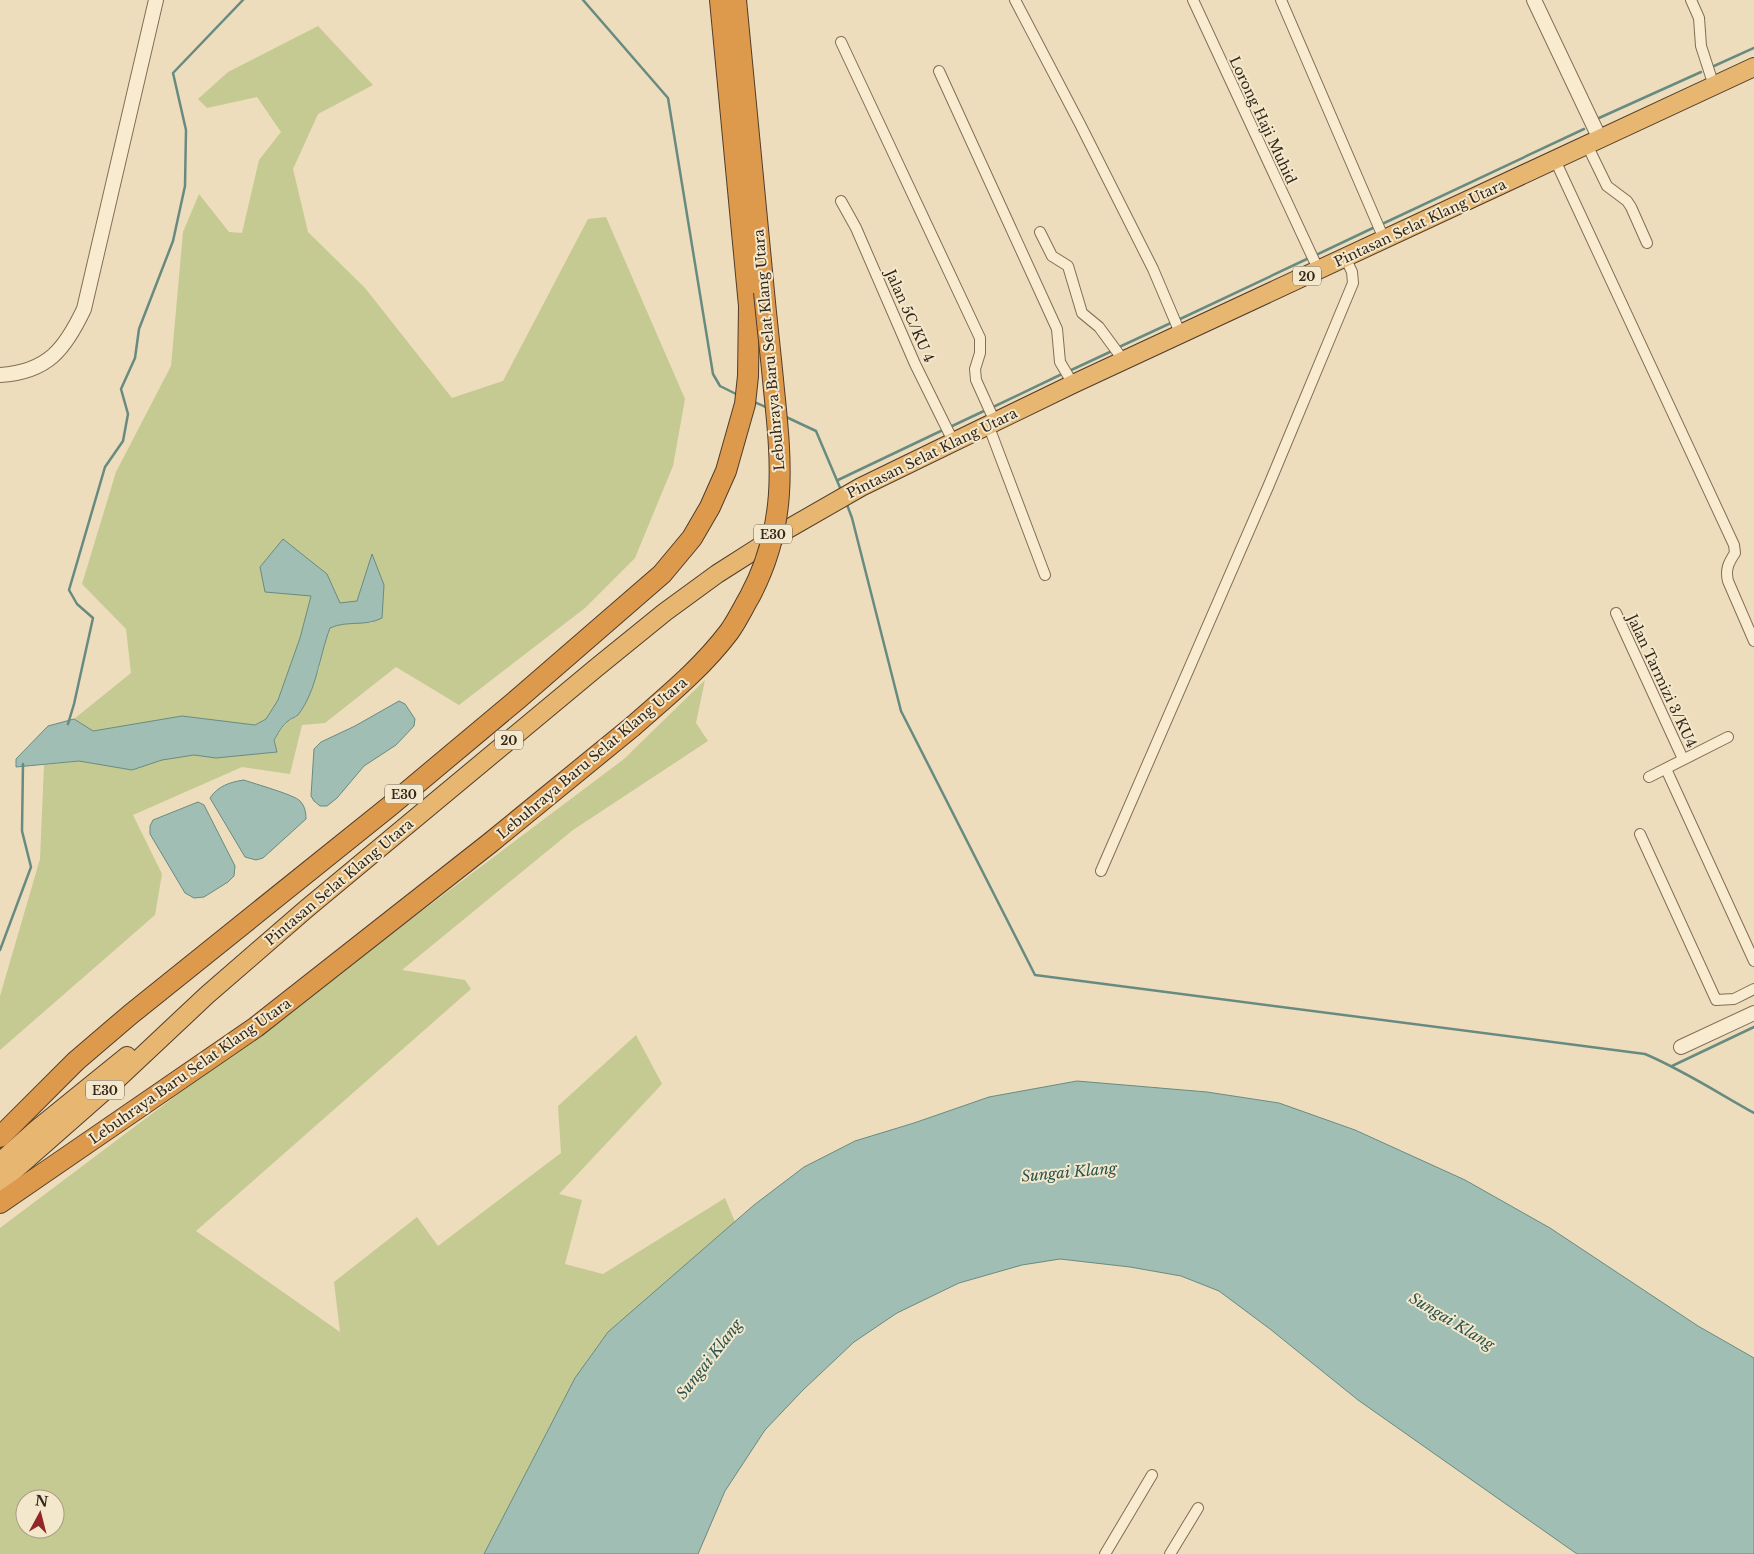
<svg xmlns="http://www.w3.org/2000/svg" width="1754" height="1554" viewBox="0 0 1754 1554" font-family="'Libre Baskerville',serif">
	<rect width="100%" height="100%" fill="#edddbc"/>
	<g fill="#c4ca91" fill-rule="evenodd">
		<polygon points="318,26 373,85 318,114 293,169 308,232 365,288 452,398 503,381 588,219 606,217 685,399 673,466 635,558 585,608 459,705 396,667 325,723 302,725 290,774 242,767 133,815 162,874 155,915 0,1050 0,996 40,859 44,765 79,761 132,770 162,760 194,755 216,758 277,752 274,740 287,721 297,717 319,670 323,648 330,628 340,623 372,623 372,555 357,601 339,604 327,574 311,595 300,638 278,700 266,719 255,725 182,716 93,731 74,719 131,673 126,629 82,584 116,472 171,366 183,232 199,194 229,232 242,233 259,160 281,132 257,97 207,108 198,99 228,72"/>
		<path d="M 705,680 L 696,723 L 708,741 L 573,830 L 402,970 L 465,980 L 471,989 L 196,1231 L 340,1332 L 334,1282 L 417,1217 L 438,1246 L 561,1153 L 558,1106 L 636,1035 L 662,1084 L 559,1194 L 582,1200 L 565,1264 L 603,1274 L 725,1198 L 735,1222 L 608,1332 L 575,1378 L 484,1554 L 0,1554 L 0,1228 L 624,759 ZM 25,1499 L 55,1499 L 55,1529 L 25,1529 Z"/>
	</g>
	<g fill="#a0beb4" stroke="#688b81">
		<path d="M 283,539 L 327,574 L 340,603 L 357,601 L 372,554 L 384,585 L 382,618 C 365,627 347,620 330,628 C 319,657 317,690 298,715 C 295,718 291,718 288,721 C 282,725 278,734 274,740 L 277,752 L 216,758 L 194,755 L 162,760 L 132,770 L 79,761 L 16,767 L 16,759 L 48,726 L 74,719 L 93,731 L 182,716 L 255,725 L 266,719 L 278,700 L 300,638 L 311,596 L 265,592 L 260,567 Z"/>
		<polygon points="399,701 405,704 415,719 414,726 396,745 364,766 337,798 327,806 320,806 314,801 311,796 314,749 321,742 355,726"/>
		<path d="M 244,780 C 255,784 295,795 300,801 C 305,806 306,813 306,819 L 263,858 L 256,860 L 245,857 L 210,798 C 218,786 230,782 244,780 Z"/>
		<polygon points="198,802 204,805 235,866 234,876 228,882 204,897 194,898 185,893 150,834 150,826 153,820"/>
		<polygon points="1077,1081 1207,1092 1279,1103 1355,1130 1465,1180 1550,1228 1698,1326 1754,1358 1754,1554 1577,1554 1358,1400 1270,1329 1219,1291 1181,1276 1130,1267 1060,1259 1022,1265 959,1283 897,1313 854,1342 803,1390 765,1430 725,1491 698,1554 484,1554 575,1378 608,1332 754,1205 804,1167 855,1141 914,1123 989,1097"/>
	</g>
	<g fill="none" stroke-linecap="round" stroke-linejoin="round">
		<g stroke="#688b81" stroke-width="2.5">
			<polyline points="583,0 668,98 713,374 720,386 738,395"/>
			<polyline points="1714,66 1754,48"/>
			<polyline points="1599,118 1701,72"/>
			<polyline points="1380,225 1584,129"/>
			<polyline points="1314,256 1375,227"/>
			<polyline points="1178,320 1309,258"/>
			<polyline points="1117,348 1173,322"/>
			<polyline points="1067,372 1112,351"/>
			<polyline points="752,401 768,408"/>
			<polyline points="991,408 1062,374"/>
			<polyline points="784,416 816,431 841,490"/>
			<polyline points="950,427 986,410"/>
			<polyline points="838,480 945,429"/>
			<path d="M 846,502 L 852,518 L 901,711 L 1035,975 L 1645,1054 C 1683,1070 1718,1093 1754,1113"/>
			<polyline points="68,724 74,704 93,618 77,604 69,590 105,467 123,441 128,414 121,389 135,358 139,329 173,241 185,186 186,130 173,73 243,0"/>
			<polyline points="0,950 31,867 22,831 23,764"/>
			<polyline points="1672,1066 1754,1027"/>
		</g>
		<g stroke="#846d56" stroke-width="12">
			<g id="minor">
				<polyline points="1015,0 1080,124 1153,269 1181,335"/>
				<polyline points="1193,0 1319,271"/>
				<polyline points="1281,0 1384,239"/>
				<polyline points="1691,0 1699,18 1701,46 1714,86"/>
				<polyline points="841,42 980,338 980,353 975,369 976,380 995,422"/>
				<polyline points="939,71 1057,329 1060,362 1073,384"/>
				<polyline points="1587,145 1607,186 1627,201 1631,207 1647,243"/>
				<path d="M 1555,160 L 1734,545 L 1735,553 C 1729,562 1725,569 1728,581 L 1754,641"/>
				<polyline points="841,201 856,228 915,364 954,443"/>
				<polyline points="1040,232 1052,256 1068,266 1082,313 1099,327 1124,361"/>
				<polyline points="989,427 1045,575"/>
				<polyline points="1616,613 1683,759"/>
				<polyline points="1666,769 1754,961"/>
				<polyline points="1649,777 1728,737"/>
				<polyline points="1640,834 1716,1000 1734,999 1754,989"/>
				<polyline points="1101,871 1268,487 1353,283 1352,272 1345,257"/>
				<polyline points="1105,1554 1152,1475"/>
				<polyline points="1170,1554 1198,1508"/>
			</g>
		</g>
		<g stroke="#846d56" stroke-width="16">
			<g id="tertiary">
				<polyline points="1534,0 1600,139"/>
				<path d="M 0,375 C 48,372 65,349 84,309 L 156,0"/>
				<polyline points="1681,1047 1754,1013"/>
			</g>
		</g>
		<g stroke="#513c2b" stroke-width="20">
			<g id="trunk">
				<polyline points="0,1162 37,1129 127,1056"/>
				<polyline points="0,1183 108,1088 207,995 305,910 596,668 665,612 717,574 786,530 861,487 1073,384 1754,67"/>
			</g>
		</g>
		<g stroke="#513c2b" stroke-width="22">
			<g id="motorway">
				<polyline points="736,0 764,292"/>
				<polyline points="0,1137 76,1061 131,1014 390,806 519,698 662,574 692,538 710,507 726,471 745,404 748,376 749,306 720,0"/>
				<polyline points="0,1203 256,1027 490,843 632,727"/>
			</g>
		</g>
		<use href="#minor" stroke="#f8ebcf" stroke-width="10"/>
		<use href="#tertiary" stroke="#f8ebcf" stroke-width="14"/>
		<use href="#trunk" stroke="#e7b670" stroke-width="18"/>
		<use href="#motorway" stroke="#dd9a4c" stroke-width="20"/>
		<g stroke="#513c2b" stroke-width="22" stroke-linecap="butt">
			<path id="motorway-bridge" d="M 632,727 C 666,697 701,669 729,632 C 737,621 743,608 750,596 C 787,526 782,466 774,390 C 771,357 767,324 764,292"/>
		</g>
		<use href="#motorway-bridge" stroke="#dd9a4c" stroke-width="20"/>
	</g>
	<g text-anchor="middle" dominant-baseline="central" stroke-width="4" stroke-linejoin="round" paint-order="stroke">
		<g fill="#f4e8cc" stroke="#6d6050" stroke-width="1">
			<rect x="1293" y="266.5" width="28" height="19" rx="4"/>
			<rect x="754" y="524.5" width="38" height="19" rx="4"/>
			<rect x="495" y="730.5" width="28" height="19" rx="4"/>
			<rect x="385" y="784.5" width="38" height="19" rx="4"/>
			<rect x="86" y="1080.5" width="38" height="19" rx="4"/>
		</g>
		<g font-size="12" font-weight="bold" fill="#33261b">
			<text x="1307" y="276">20</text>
			<text x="773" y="534">E30</text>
			<text x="509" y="740">20</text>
			<text x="404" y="794">E30</text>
			<text x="105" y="1090">E30</text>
		</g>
		<g font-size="14" fill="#33261b" stroke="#f4e8cc">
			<text transform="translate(1263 120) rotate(65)">Lorong Haji Muhid</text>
			<text transform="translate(1420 223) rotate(-25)">Pintasan Selat Klang Utara</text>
			<text transform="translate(910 316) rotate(66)">Jalan 5C/KU 4</text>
			<text transform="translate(769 350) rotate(-95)">Lebuhraya Baru Selat Klang Utara</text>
			<text transform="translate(932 453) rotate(-26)">Pintasan Selat Klang Utara</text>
			<text transform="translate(1662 681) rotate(65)">Jalan Tarmizi 3/KU4</text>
			<text transform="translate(592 758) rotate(-40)">Lebuhraya Baru Selat Klang Utara</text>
			<text transform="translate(339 882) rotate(-40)">Pintasan Selat Klang Utara</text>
			<text transform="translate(190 1071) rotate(-35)">Lebuhraya Baru Selat Klang Utara</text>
		</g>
		<g font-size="15" font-style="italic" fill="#2a534f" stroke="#f4e8cc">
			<text transform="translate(1069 1172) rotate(-5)">Sungai Klang</text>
			<text transform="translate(1452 1321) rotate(31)">Sungai Klang</text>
			<text transform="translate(709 1359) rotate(-52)">Sungai Klang</text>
		</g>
	</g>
	<g transform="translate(40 1514) rotate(7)"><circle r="24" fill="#f4e8cc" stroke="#a79a85"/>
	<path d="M0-4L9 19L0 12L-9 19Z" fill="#92272a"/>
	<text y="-8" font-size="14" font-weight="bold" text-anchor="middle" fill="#33261b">N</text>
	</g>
</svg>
